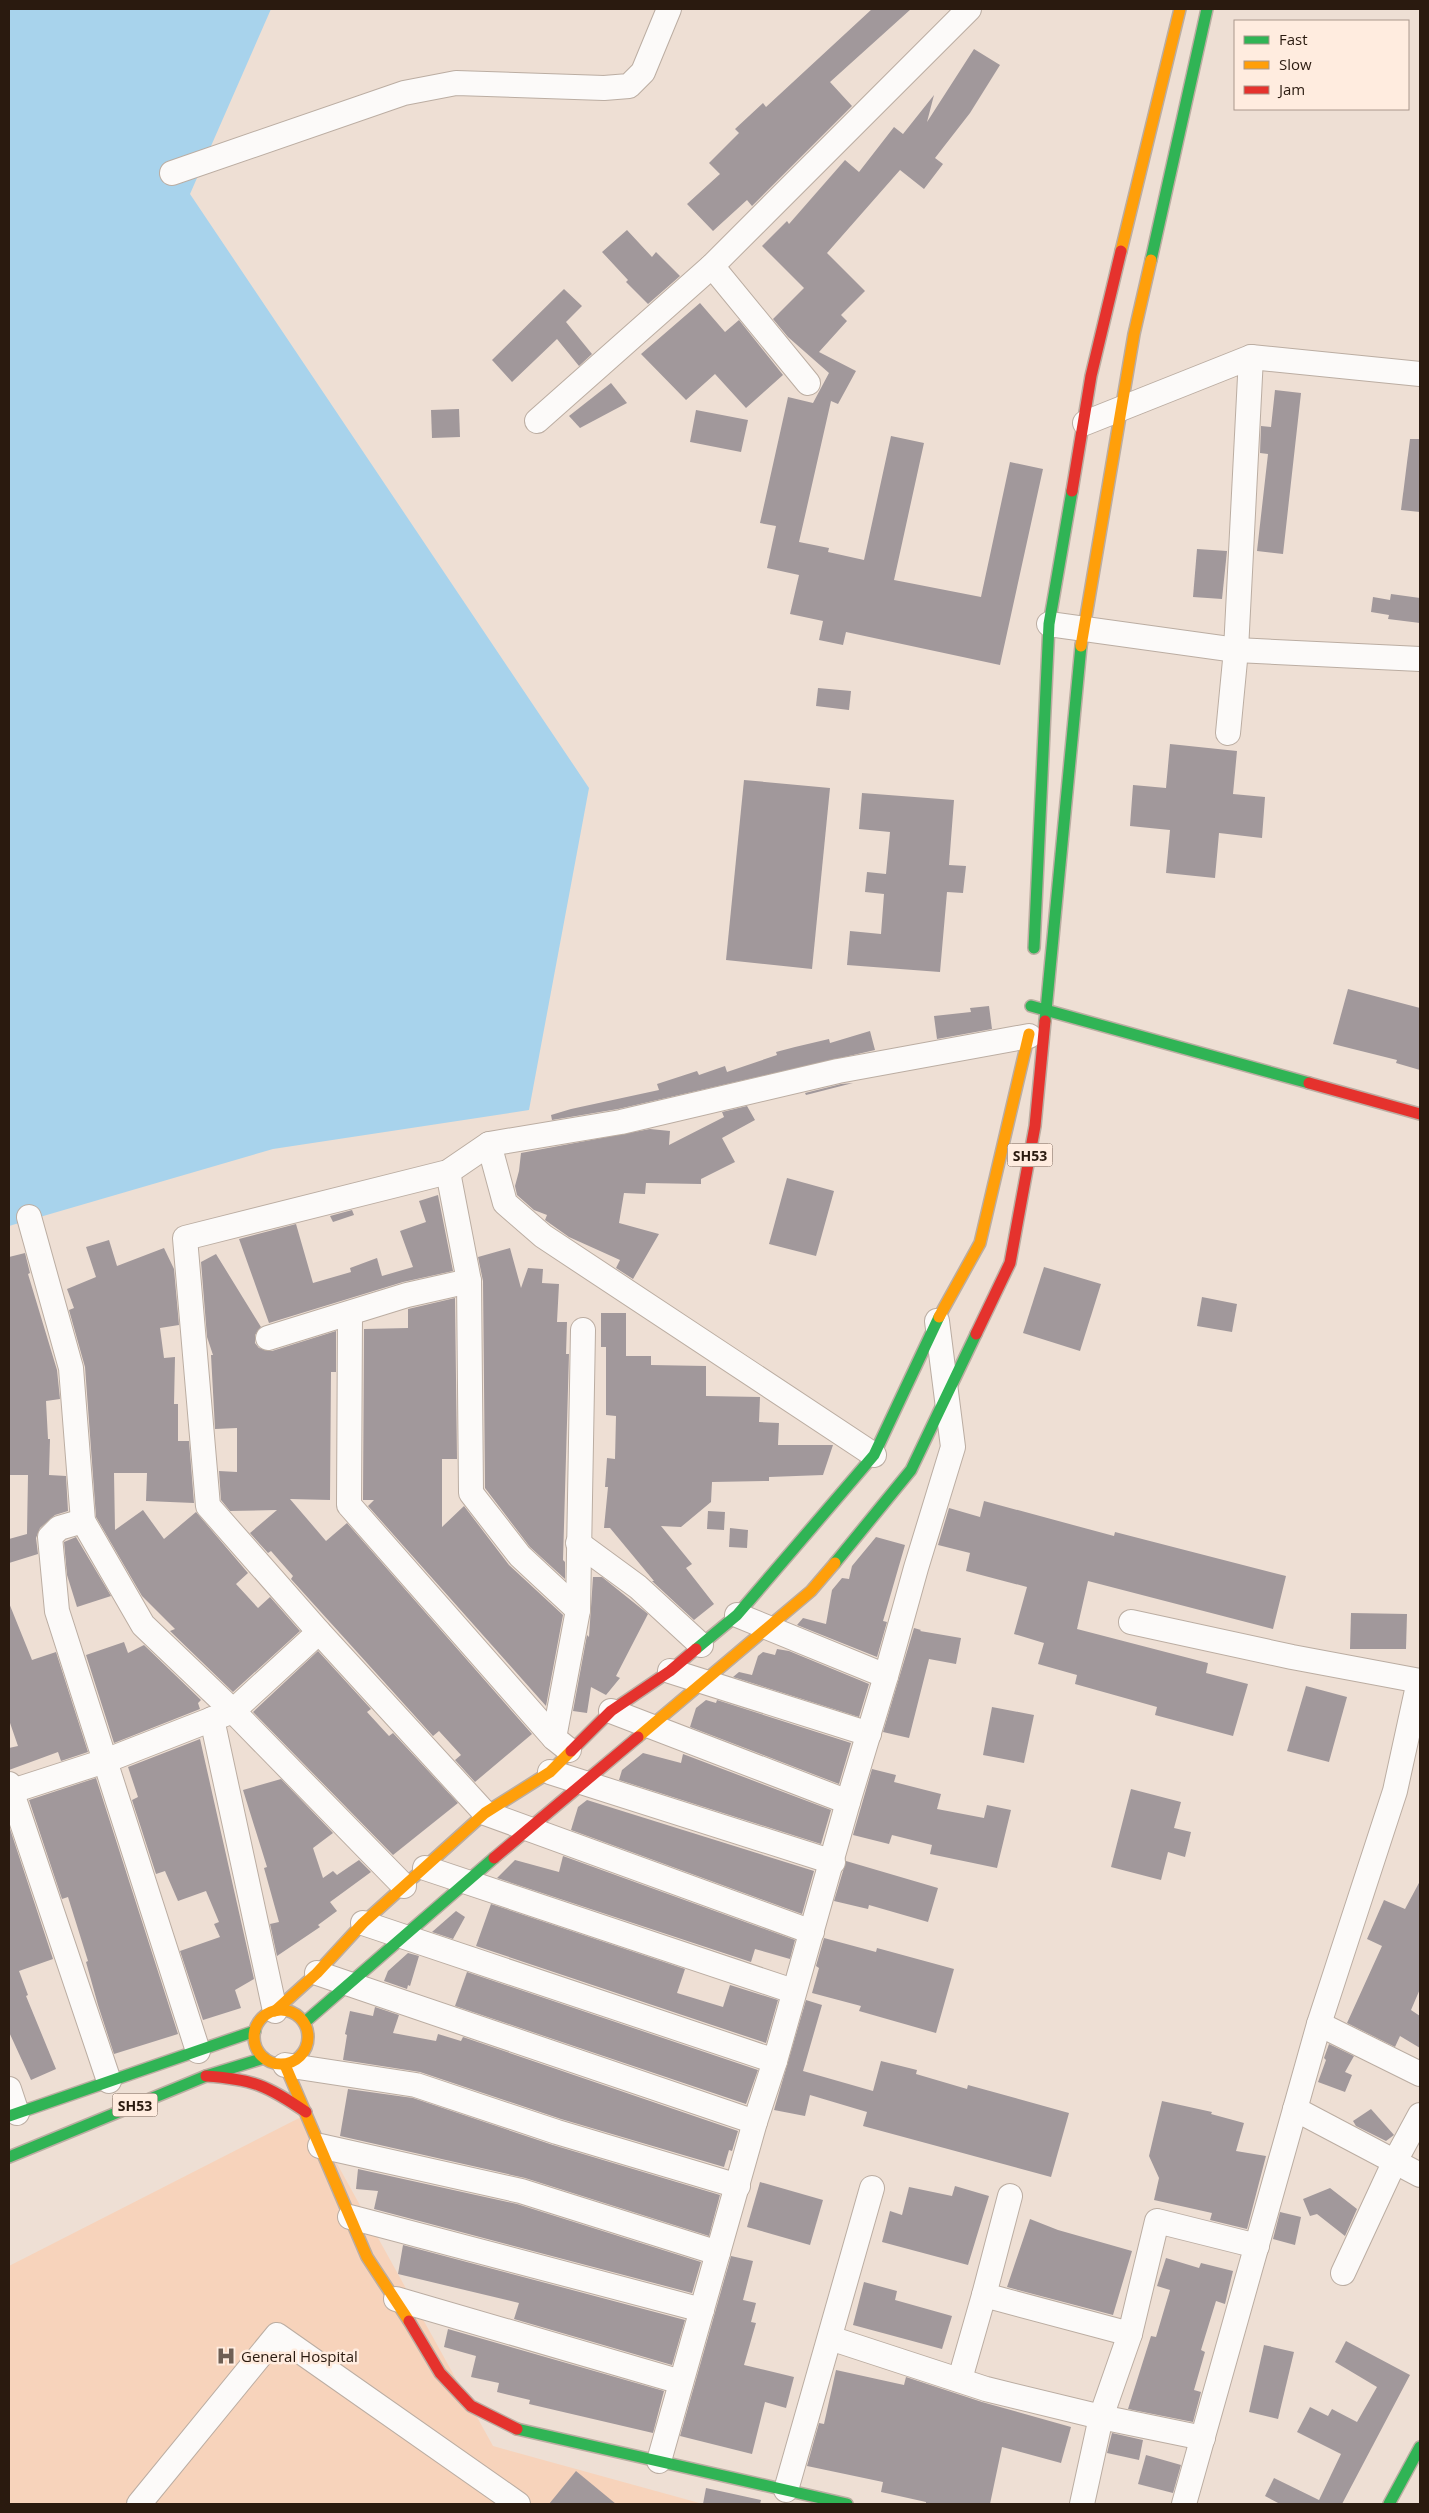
<svg xmlns="http://www.w3.org/2000/svg" width="1429" height="2513" viewBox="0 0 1429 2513" font-family="'Open Sans',sans-serif">
	<rect width="100%" height="100%" fill="#eedfd4"/>
	<polygon fill="#f7d3bb" points="309,2113 493,2446 703,2504 9,2504 9,2266"/>
	<polygon fill="#a8d3ec" points="9,9 271,9 190,194 589,788 529,1110 273,1149 9,1226"/>
	<g fill="#a1989b">
		<polygon points="872,9 911,9 830,82 852,106 752,206 747,200 713,231 687,204 720,174 709,163 739,133 735,129 763,103 766,107"/>
		<polygon points="974,49 1000,65 970,113 935,158 943,164 924,189 900,170 827,253 865,291 841,315 847,321 819,352 856,371 838,404 831,401 799,542 829,548 828,552 864,560 891,436 924,443 894,580 981,597 1010,462 1043,469 1000,665 846,632 843,645 819,640 823,621 790,614 799,575 767,568 776,526 760,523 788,397 813,403 829,373 788,337 773,319 804,288 762,246 787,221 789,224 845,160 859,172 894,127 903,134 934,95 927,122"/>
		<polygon points="627,230 652,257 656,252 680,276 648,304 626,282 628,280 602,252"/>
		<polygon points="564,289 582,306 566,322 592,354 579,366 557,339 512,382 492,360"/>
		<polygon points="700,303 725,332 739,320 783,375 746,408 715,374 686,400 641,354"/>
		<polygon points="611,383 627,403 580,428 569,416"/>
		<polygon points="1275,390 1301,393 1283,554 1257,551 1268,454 1260,453 1261,426 1271,427"/>
		<polygon points="459,409 460,437 432,438 431,410"/>
		<polygon points="696,410 748,420 741,452 690,442"/>
		<polygon points="1410,439 1420,439 1420,512 1401,510"/>
		<polygon points="1197,549 1227,551 1222,599 1193,597"/>
		<polygon points="1391,594 1420,598 1420,623 1388,619 1389,615 1371,612 1373,597 1390,600"/>
		<polygon points="818,688 851,691 849,710 816,706"/>
		<polygon points="1170,744 1237,751 1233,794 1265,797 1262,838 1219,833 1215,878 1166,873 1170,830 1130,826 1133,785 1166,788"/>
		<polygon points="744,780 830,788 812,969 726,960"/>
		<polygon points="862,793 954,800 949,865 966,866 963,893 947,892 940,972 847,965 850,931 881,934 884,894 865,892 867,872 886,874 890,832 859,829"/>
		<polygon points="1348,989 1420,1008 1420,1070 1396,1063 1397,1060 1333,1044"/>
		<polygon points="989,1006 992,1029 937,1039 934,1016 971,1012 970,1008"/>
		<polygon points="870,1031 875,1050 618,1109 552,1120 551,1115 571,1109 659,1090 657,1084 697,1071 699,1075 725,1066 727,1072 777,1055 776,1052 795,1047 829,1039 830,1043"/>
		<polygon points="853,1083 806,1095 805,1093 841,1084"/>
		<polygon points="747,1106 755,1120 722,1138 735,1162 701,1179 701,1184 646,1183 645,1194 624,1193 619,1223 659,1234 633,1279 616,1268 620,1260 569,1237 545,1220 547,1215 534,1210 517,1195 515,1186 519,1171 521,1153 650,1129 670,1131 669,1145 724,1117 722,1112"/>
		<polygon points="787,1178 834,1191 816,1256 769,1244"/>
		<polygon points="438,1195 453,1271 403,1282 269,1323 239,1239 296,1224 313,1283 351,1272 350,1268 377,1258 382,1276 413,1267 400,1231 426,1222 419,1201"/>
		<polygon points="352,1210 354,1215 333,1222 330,1216"/>
		<polygon points="109,1240 117,1266 164,1248 174,1269 179,1325 160,1328 164,1358 175,1357 174,1404 178,1404 178,1441 189,1441 194,1503 146,1501 147,1473 114,1473 115,1530 143,1510 164,1539 196,1512 248,1573 236,1584 258,1608 270,1597 300,1631 233,1692 170,1631 175,1629 142,1596 96,1517 85,1367 69,1310 74,1308 67,1289 96,1277 86,1247"/>
		<polygon points="510,1248 521,1288 528,1268 543,1269 542,1283 559,1284 557,1322 567,1322 566,1354 569,1354 563,1560 565,1562 565,1579 530,1547 485,1488 483,1281 478,1257"/>
		<polygon points="25,1253 30,1273 28,1274 57,1370 60,1399 46,1401 48,1439 50,1439 49,1475 66,1476 68,1511 55,1515 40,1528 36,1538 38,1554 9,1563 9,1539 27,1534 28,1475 9,1475 9,1257"/>
		<polygon points="216,1254 261,1327 255,1335 255,1343 259,1348 272,1351 336,1331 336,1372 331,1372 330,1500 290,1499 326,1541 347,1523 532,1734 475,1782 455,1760 461,1755 439,1731 433,1736 291,1579 293,1576 271,1551 268,1553 250,1533 277,1510 230,1511 221,1500 219,1471 237,1472 237,1428 215,1429 211,1355 213,1355 207,1337 201,1262"/>
		<polygon points="1044,1267 1101,1284 1080,1351 1023,1333"/>
		<polygon points="1202,1297 1237,1304 1232,1332 1197,1326"/>
		<polygon points="455,1298 457,1459 442,1459 442,1527 464,1506 509,1565 563,1615 546,1706 368,1506 374,1500 363,1500 364,1329 408,1328 408,1309"/>
		<polygon points="601,1313 626,1313 626,1356 651,1356 651,1365 706,1366 706,1396 760,1397 759,1422 779,1423 778,1445 833,1445 823,1475 769,1477 769,1481 712,1482 711,1502 681,1527 661,1526 692,1564 686,1568 714,1604 694,1620 652,1581 654,1581 610,1528 604,1528 608,1487 605,1487 607,1458 615,1459 616,1416 606,1415 606,1347 601,1347"/>
		<polygon points="984,1501 1114,1536 1115,1532 1286,1576 1273,1629 1088,1581 1077,1629 1208,1663 1206,1673 1248,1684 1233,1736 1155,1715 1157,1707 1075,1684 1077,1675 1038,1664 1044,1643 1014,1634 1027,1587 966,1571 970,1553 938,1545 949,1508 980,1517"/>
		<polygon points="708,1511 725,1512 724,1530 707,1529"/>
		<polygon points="730,1528 748,1530 747,1548 729,1547"/>
		<polygon points="76,1537 111,1596 77,1607 67,1575 64,1542"/>
		<polygon points="876,1537 905,1545 883,1621 887,1622 877,1657 797,1625 803,1618 826,1624 832,1590 842,1578 849,1579 852,1566"/>
		<polygon points="593,1577 602,1577 648,1614 616,1676 620,1678 606,1695 591,1687 587,1713 573,1711 587,1635 589,1637"/>
		<polygon points="9,1603 32,1660 56,1652 88,1752 61,1761 58,1752 9,1770 9,1748 18,1746 9,1720"/>
		<polygon points="1351,1613 1407,1614 1406,1649 1350,1649"/>
		<polygon points="914,1628 921,1630 920,1631 961,1638 956,1664 929,1659 909,1738 883,1732"/>
		<polygon points="124,1642 128,1653 144,1645 201,1700 198,1703 200,1709 114,1743 86,1655"/>
		<polygon points="777,1649 789,1651 869,1684 859,1717 733,1677 739,1672 752,1675 758,1656 763,1652 775,1655"/>
		<polygon points="318,1651 371,1709 367,1712 389,1736 393,1733 458,1803 393,1855 253,1712"/>
		<polygon points="1306,1686 1347,1697 1329,1762 1287,1751"/>
		<polygon points="706,1700 716,1703 717,1700 851,1743 839,1784 690,1727 696,1708"/>
		<polygon points="992,1707 1034,1715 1024,1763 983,1755"/>
		<polygon points="200,1739 254,1979 235,1990 241,2008 203,2020 180,1951 220,1937 214,1924 219,1922 206,1891 178,1901 165,1871 156,1874 132,1800 138,1797 128,1767"/>
		<polygon points="643,1753 681,1763 683,1754 831,1810 821,1844 619,1780 622,1770"/>
		<polygon points="872,1769 896,1775 894,1782 941,1794 937,1809 984,1818 987,1805 1011,1810 997,1868 930,1854 932,1845 892,1835 889,1844 853,1835"/>
		<polygon points="96,1778 178,2034 114,2054 98,2005 86,1962 88,1961 68,1897 62,1899 29,1800"/>
		<polygon points="281,1779 333,1833 313,1848 323,1878 333,1871 337,1875 359,1860 371,1872 330,1902 337,1911 318,1925 320,1927 277,1956 270,1924 279,1922 264,1868 267,1867 243,1790"/>
		<polygon points="1131,1789 1181,1802 1174,1828 1191,1832 1185,1857 1168,1852 1161,1880 1111,1867"/>
		<polygon points="587,1800 814,1871 802,1914 571,1830 578,1807"/>
		<polygon points="9,1826 53,1959 19,1971 28,1995 26,1996 56,2069 31,2080 9,2032"/>
		<polygon points="563,1856 795,1940 790,1959 755,1949 751,1962 497,1878 515,1860 559,1872"/>
		<polygon points="846,1861 938,1888 928,1922 869,1905 868,1909 834,1901"/>
		<polygon points="1420,1881 1420,1989 1411,2010 1420,2016 1420,2048 1400,2036 1395,2047 1347,2023 1382,1946 1367,1939 1384,1900 1405,1909"/>
		<polygon points="491,1904 685,1969 677,1993 723,2007 730,1985 778,2000 766,2043 476,1946"/>
		<polygon points="456,1911 465,1917 453,1939 432,1932"/>
		<polygon points="824,1938 876,1952 877,1948 954,1969 936,2033 859,2011 861,2006 812,1993 819,1968 816,1966"/>
		<polygon points="408,1953 419,1956 410,1986 408,1985 407,1989 384,1981 388,1971"/>
		<polygon points="467,1972 758,2070 746,2104 455,2006"/>
		<polygon points="806,2000 822,2005 803,2071 873,2091 881,2061 917,2070 916,2074 967,2089 968,2085 1069,2113 1051,2177 863,2126 867,2112 810,2095 805,2116 774,2110"/>
		<polygon points="375,2007 399,2015 393,2033 436,2041 438,2034 461,2041 463,2037 738,2131 732,2151 729,2150 724,2167 561,2119 420,2072 343,2060 347,2035 345,2034 350,2011 373,2016"/>
		<polygon points="1329,2044 1354,2056 1345,2072 1352,2075 1345,2092 1318,2082 1326,2060 1324,2058"/>
		<polygon points="348,2089 413,2098 553,2145 720,2195 709,2236 525,2178 340,2136"/>
		<polygon points="1162,2101 1212,2112 1211,2114 1244,2123 1236,2151 1266,2156 1247,2229 1210,2220 1212,2213 1154,2200 1159,2178 1149,2156"/>
		<polygon points="1371,2109 1394,2135 1386,2141 1356,2126 1353,2121"/>
		<polygon points="358,2169 517,2204 701,2262 692,2293 374,2209 378,2191 356,2189"/>
		<polygon points="760,2182 823,2200 810,2245 747,2227"/>
		<polygon points="955,2186 989,2196 968,2265 882,2242 890,2211 902,2215 909,2187 952,2196"/>
		<polygon points="1330,2188 1357,2209 1345,2236 1317,2214 1310,2216 1303,2199"/>
		<polygon points="1280,2212 1301,2217 1295,2245 1273,2239"/>
		<polygon points="1030,2219 1058,2230 1132,2251 1113,2315 1007,2287"/>
		<polygon points="403,2245 685,2320 672,2365 514,2319 519,2303 398,2274"/>
		<polygon points="731,2256 753,2261 743,2300 756,2303 751,2322 756,2323 744,2365 794,2377 786,2408 765,2402 752,2454 680,2436"/>
		<polygon points="1166,2258 1199,2268 1201,2263 1233,2271 1225,2304 1216,2301 1201,2350 1205,2352 1194,2390 1201,2392 1193,2422 1128,2409 1151,2336 1156,2337 1170,2290 1157,2286"/>
		<polygon points="864,2282 897,2291 895,2300 952,2316 942,2349 853,2325"/>
		<polygon points="448,2329 664,2391 653,2433 529,2404 530,2400 497,2392 499,2383 471,2377 476,2356 444,2347"/>
		<polygon points="1346,2341 1410,2375 1342,2504 1280,2504 1265,2496 1274,2478 1319,2500 1341,2454 1297,2432 1310,2407 1328,2416 1332,2409 1357,2422 1377,2387 1335,2362"/>
		<polygon points="1264,2345 1294,2352 1278,2419 1249,2412"/>
		<polygon points="836,2370 904,2385 906,2377 982,2402 1071,2427 1061,2463 1002,2447 990,2504 926,2504 926,2502 881,2492 883,2482 807,2466 819,2423 824,2424"/>
		<polygon points="1112,2433 1143,2440 1139,2460 1107,2453"/>
		<polygon points="1146,2455 1181,2465 1173,2493 1138,2484"/>
		<polygon points="576,2471 616,2504 549,2504"/>
		<polygon points="706,2488 761,2500 760,2504 703,2504"/>
	</g>
	<g fill="none" stroke-linecap="round" stroke-linejoin="round">
		<g stroke="#bbada2" stroke-width="26">
			<g id="street">
				<polyline points="172,173 404,93 456,83 604,88 629,86 643,72 669,9"/>
				<polyline points="712,266 808,383"/>
				<polyline points="537,421 712,266 969,9"/>
				<polyline points="1085,423 1251,357 1420,374"/>
				<polyline points="1049,624 1236,650 1420,659"/>
				<polyline points="1228,733 1236,650 1251,357"/>
				<polyline points="489,1144 505,1203 543,1236 874,1455"/>
				<polyline points="448,1172 469,1281 471,1493 520,1556 578,1610"/>
				<polyline points="29,1217 71,1368 83,1521 143,1625 233,1711 404,1886"/>
				<polyline points="350,1314 349,1505 554,1738 569,1750"/>
				<polyline points="268,1338 407,1295 469,1281"/>
				<polyline points="83,1521 59,1528 50,1537 57,1611 198,2051"/>
				<polyline points="578,1543 638,1587 701,1645"/>
				<polyline points="737,1615 886,1676"/>
				<polyline points="1131,1622 1292,1657 1420,1681"/>
				<polyline points="670,1671 869,1734"/>
				<polyline points="611,1711 848,1802"/>
				<polyline points="212,1719 275,2011"/>
				<polyline points="554,1738 578,1610 583,1330"/>
				<polyline points="550,1772 833,1862"/>
				<polyline points="9,1784 109,2081"/>
				<polyline points="9,1792 105,1761 233,1711 319,1632"/>
				<polyline points="425,1868 793,1991"/>
				<polyline points="363,1923 775,2061"/>
				<polyline points="812,1932 485,1813 319,1632 208,1506 185,1238 448,1172 489,1144 621,1122 838,1071 1029,1036"/>
				<polyline points="317,1973 755,2122"/>
				<polyline points="1319,2024 1420,2074"/>
				<polyline points="285,2065 416,2085 557,2132 738,2186"/>
				<polyline points="9,2089 17,2113"/>
				<polyline points="1295,2109 1420,2175"/>
				<polyline points="320,2146 521,2191 718,2253"/>
				<polyline points="350,2217 702,2310"/>
				<polyline points="1343,2273 1394,2163 1420,2115"/>
				<polyline points="984,2295 1010,2196"/>
				<polyline points="396,2299 681,2382"/>
				<polyline points="1130,2334 1157,2221 1257,2246"/>
				<polyline points="830,2338 986,2389 1101,2417 1203,2438"/>
				<polyline points="960,2379 984,2295 1130,2334 1101,2417 1082,2504"/>
				<polyline points="659,2461 755,2122 775,2061 848,1802 886,1676 916,1568 953,1447 937,1321"/>
				<polyline points="786,2490 872,2188"/>
				<polyline points="139,2504 277,2335 518,2504"/>
				<polyline points="1184,2504 1319,2024 1395,1791 1419,1681"/>
			</g>
		</g>
		<g stroke="#bbada2" stroke-width="14">
			<g id="fast">
				<polyline points="1151,260 1207,9"/>
				<polyline points="1034,948 1049,624 1072,491"/>
				<polyline points="1031,1006 1309,1083"/>
				<polyline points="1045,1021 1081,646"/>
				<polyline points="835,1563 911,1470 976,1334"/>
				<polyline points="696,1649 737,1615 874,1455 939,1317"/>
				<polyline points="305,2022 494,1858"/>
				<polyline points="9,2116 255,2031"/>
				<polyline points="9,2157 206,2076 264,2058"/>
				<polyline points="517,2429 847,2504"/>
				<polyline points="1389,2504 1420,2447"/>
			</g>
		</g>
		<g stroke="#bbada2" stroke-width="14">
			<g id="slow">
				<polyline points="1121,251 1180,9"/>
				<polyline points="1081,646 1134,334 1151,260"/>
				<polyline points="939,1317 980,1243 1029,1034"/>
				<polyline points="638,1737 811,1591 835,1563"/>
				<circle cx="281" cy="2037" r="27"/>
				<polyline points="275,2011 317,1973 363,1923 485,1813 550,1772 571,1751"/>
				<polyline points="285,2065 367,2257 409,2321"/>
			</g>
		</g>
		<g stroke="#bbada2" stroke-width="14">
			<g id="jam">
				<polyline points="1072,491 1091,376 1121,251"/>
				<polyline points="1309,1083 1420,1114"/>
				<polyline points="976,1334 1010,1263 1035,1126 1045,1021"/>
				<polyline points="571,1751 611,1711 670,1671 696,1649"/>
				<polyline points="494,1858 638,1737"/>
				<path d="M 206,2076 C 253,2079 268,2086 306,2112"/>
				<polyline points="409,2321 440,2373 471,2406 517,2429"/>
			</g>
		</g>
		<use href="#street" stroke="#fcfaf9" stroke-width="24"/>
		<use href="#fast" stroke="#30b455" stroke-width="11"/>
		<use href="#slow" stroke="#ff9f0a" stroke-width="11"/>
		<use href="#jam" stroke="#e5322d" stroke-width="11"/>
	</g>
	<defs>
		<g id="hospital-bare" transform="scale(1.5)"><path d="M-5-5h3v3.5h4V-5h3V5h-3V1.5h-4V5h-3Z" fill="#6f5f54" stroke="#ffecdf" stroke-width="2.5" paint-order="stroke"/></g>
	</defs>
	<g fill-rule="evenodd">
		<use href="#hospital-bare" x="226" y="2356"/>
	</g>
	<g text-anchor="middle" dominant-baseline="central" stroke-width="5" stroke-linejoin="round" paint-order="stroke">
		<g fill="#ffecdf" stroke="#6a594d" stroke-width="1">
			<rect x="1007.5" y="1143.5" width="45" height="23" rx="4"/>
			<rect x="112.5" y="2093.5" width="45" height="23" rx="4"/>
		</g>
		<g font-size="14" font-weight="bold" fill="#2a1a0f">
			<text x="1030" y="1155">SH53</text>
			<text x="135" y="2105">SH53</text>
		</g>
		<g font-size="15" fill="#2a1a0f" stroke="#ffecdf" text-anchor="start">
			<text x="241" y="2356">General Hospital</text>
		</g>
	</g>
	<rect width="1429" height="2513" fill="none" stroke="#2a1a0f" stroke-width="20"/>
	<rect x="1234" y="20" width="175" height="90" fill="#ffecdf" stroke="#aa988c"/>
	<rect x="1244" y="36" width="25" height="8" fill="#30b455" stroke="#aa988c"/>
	<text x="1279" y="45" font-size="15" fill="#2a1a0f">Fast</text>
	<rect x="1244" y="61" width="25" height="8" fill="#ff9f0a" stroke="#aa988c"/>
	<text x="1279" y="70" font-size="15" fill="#2a1a0f">Slow</text>
	<rect x="1244" y="86" width="25" height="8" fill="#e5322d" stroke="#aa988c"/>
	<text x="1279" y="95" font-size="15" fill="#2a1a0f">Jam</text>
</svg>
